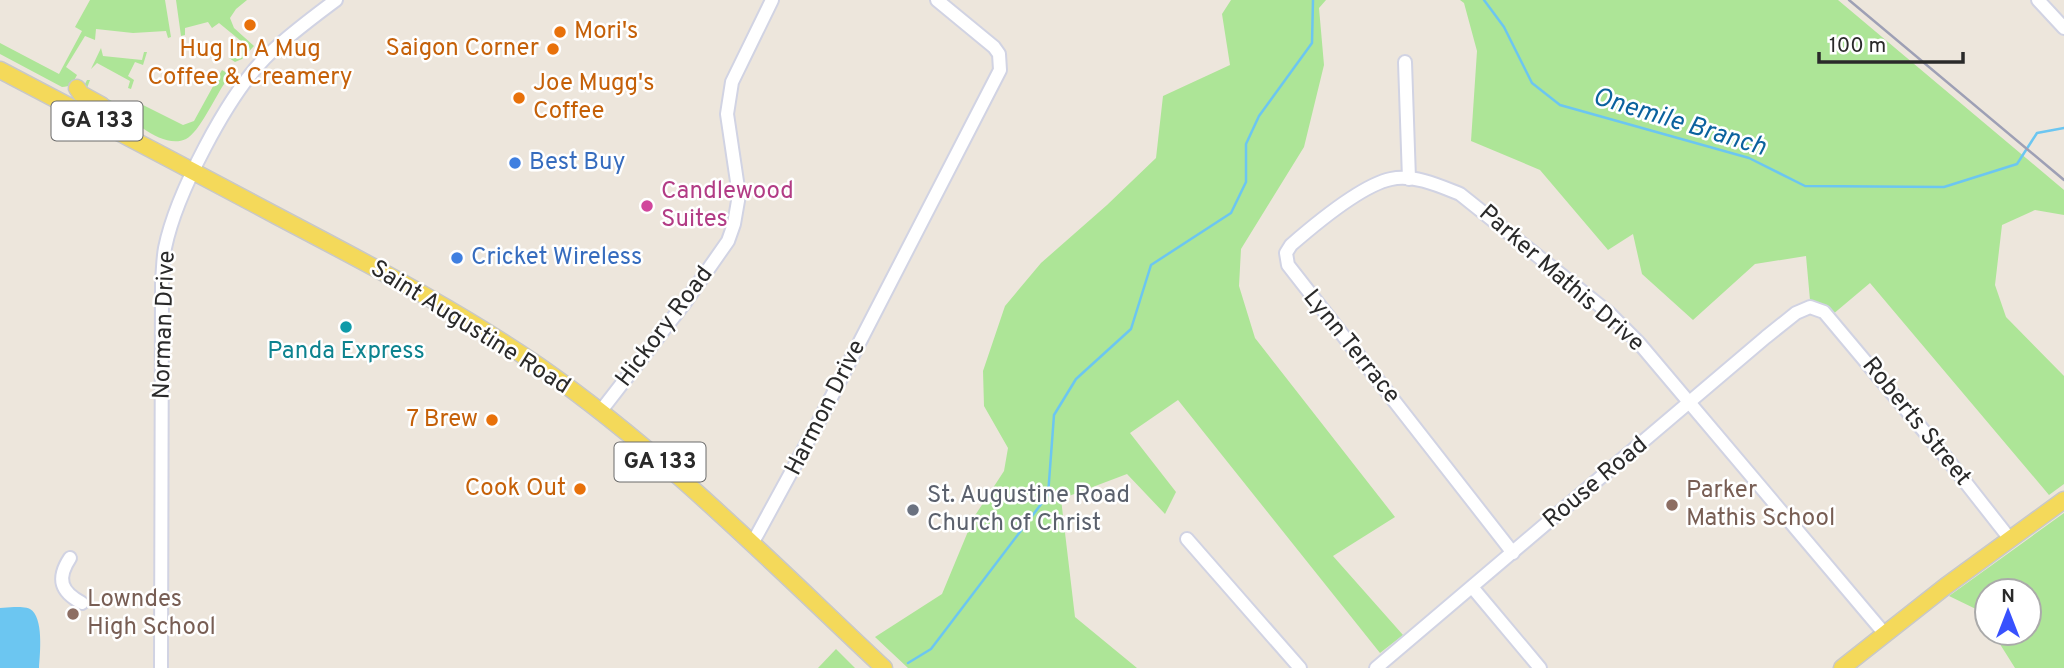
<svg xmlns="http://www.w3.org/2000/svg" width="2064" height="668" viewBox="0 0 2064 668" font-family="Overpass,sans-serif">
	<rect width="100%" height="100%" fill="#ede6dc"/>
	<g fill="#ade597">
		<path d="M 90,0 L 165,0 L 171,37 L 168,38 L 166,31 L 133,33 L 96,29 L 95,40 L 85,36 L 66,67 L 77,75 C 73,83 70,87 62,87 L 0,54 L 0,43 L 59,74 L 82,31 L 75,27 Z"/>
		<polygon points="176,0 247,0 236,9 230,18 234,28 254,46 242,59 235,62 229,58 231,56 238,59 242,54 236,49 241,41 219,23 212,28 208,22 185,28 185,35 181,36"/>
		<polygon points="1231,0 1326,0 1319,8 1324,65 1304,147 1241,249 1239,286 1255,338 1395,517 1333,556 1403,635 1380,653 1178,400 1130,433 1176,492 1165,514 1127,474 1061,499 1075,617 1137,668 908,668 875,637 942,594 974,517 1004,471 1008,448 984,406 983,371 1005,306 1041,263 1107,205 1156,158 1163,96 1230,65 1222,14"/>
		<polygon points="1460,0 1838,0 2064,190 2064,215 2035,210 2002,225 1995,285 2006,317 2064,376 2064,484 2049,495 1870,283 1832,315 1821,304 1810,300 1806,256 1755,264 1693,320 1642,274 1633,234 1608,250 1540,170 1471,141 1477,51 1464,3"/>
		<polygon points="101,48 103,56 142,60 144,52 147,52 143,65 135,62 128,76 134,80 131,89 128,88 130,81 97,63 91,69"/>
		<path d="M 222,70 L 227,73 L 226,81 C 216,95 199,133 186,139 C 163,150 132,119 114,107 C 104,100 90,98 84,86 L 87,80 L 90,80 L 87,88 L 129,110 L 134,104 L 141,108 L 143,105 L 183,125 L 194,121 Z"/>
		<polygon points="2064,513 2064,668 2015,668 1993,633 2029,633 2029,591 1987,591 1987,623 1980,611 1949,596"/>
		<polygon points="836,649 855,668 818,668"/>
	</g>
	<path fill="#6cc6f1" d="M 14,607 C 19,607 26,607 30,609 C 44,617 40,654 39,668 L 0,668 L 0,608 Z"/>
	<g fill="none" stroke-linecap="round" stroke-linejoin="round">
		<g stroke="#6cc6f1" stroke-width="2.5">
			<polyline points="1484,0 1504,27 1532,83 1560,105 1749,158 1805,186 1944,187 2017,164 2037,133 2064,128"/>
			<polyline points="908,663 931,649 1048,495 1054,415 1076,379 1131,329 1151,265 1231,213 1246,182 1246,144 1259,116 1312,43 1313,0"/>
		</g>
		<g stroke="#d1d3e3" stroke-width="16">
			<g id="minor">
				<polyline points="2038,0 2064,28"/>
				<polyline points="1405,62 1409,179"/>
				<polyline points="600,412 686,301 728,241 734,224 739,195 727,114 732,82 772,0"/>
				<polyline points="1187,539 1300,668"/>
				<polyline points="752,544 819,421 1000,70 999,54 994,47 937,0"/>
				<path d="M 1513,553 L 1288,265 L 1286,253 L 1291,245 C 1314,225 1362,185 1391,179 C 1414,174 1440,186 1460,194 L 1609,313 L 1639,343 L 1884,633"/>
				<path d="M 70,558 C 56,579 61,592 82,603"/>
				<polyline points="1472,587 1540,668"/>
				<path d="M 161,668 L 162,281 C 163,270 163,259 165,248 C 176,194 227,97 265,58 C 286,37 312,18 336,0"/>
				<polyline points="1376,668 1766,337 1796,313 1810,307 1824,312 1944,455 2010,539"/>
			</g>
		</g>
		<g stroke="#c8c8c8" stroke-width="19">
			<g id="major">
				<path d="M 0,70 C 92,118 185,167 277,216 C 366,263 456,309 539,366 C 664,453 773,564 884,668"/>
				<polyline points="77,88 81,94 101,105 132,133"/>
				<polyline points="1842,668 1946,586 2064,500"/>
			</g>
		</g>
		<use href="#minor" stroke="#fff" stroke-width="12"/>
		<use href="#major" stroke="#f4d95a" stroke-width="16"/>
		<polyline stroke="#9ea0b5" stroke-width="2.5" points="1849,0 2064,180"/>
	</g>
	<g fill="#e8710a" stroke="#fff" stroke-width="2.5">
		<circle cx="250" cy="25" r="7"/>
		<circle cx="560" cy="32" r="7"/>
		<circle cx="553" cy="49" r="7"/>
		<circle cx="519" cy="98" r="7"/>
		<circle cx="492" cy="420" r="7"/>
		<circle cx="580" cy="489" r="7"/>
	</g>
	<g fill="#3f7fe0" stroke="#fff" stroke-width="2.5">
		<circle cx="515" cy="163" r="7"/>
		<circle cx="457" cy="258" r="7"/>
	</g>
	<circle fill="#d1479c" stroke="#fff" stroke-width="2.5" cx="647" cy="206" r="7"/>
	<circle fill="#0f9aa8" stroke="#fff" stroke-width="2.5" cx="346" cy="327" r="7"/>
	<g fill="#8d6e63" stroke="#fff" stroke-width="2.5">
		<circle cx="1672" cy="505" r="7"/>
		<circle cx="73" cy="614" r="7"/>
	</g>
	<circle fill="#6b7280" stroke="#fff" stroke-width="2.5" cx="913" cy="510" r="7"/>
	<g text-anchor="middle" dominant-baseline="central" stroke-width="5" stroke-linejoin="round" paint-order="stroke">
		<g fill="#fff" stroke="#6a6a6a" stroke-width="2">
			<rect x="51.5" y="101.5" width="91" height="39" rx="5"/>
			<rect x="614.5" y="442.5" width="91" height="39" rx="5"/>
		</g>
		<g font-size="23" font-weight="bold" fill="#2a2a2a">
			<text x="97" y="121">GA 133</text>
			<text x="660" y="462">GA 133</text>
		</g>
		<g font-size="24" fill="#c56008" stroke="#fff" text-anchor="end">
			<text x="574" y="32" text-anchor="start">Mori's</text>
			<text x="539" y="49">Saigon Corner</text>
			<text x="250" y="50" text-anchor="middle">Hug In A Mug<tspan x="250" dy="28">Coffee &amp; Creamery</tspan></text>
			<text x="533" y="84" text-anchor="start">Joe Mugg's<tspan x="533" dy="28">Coffee</tspan></text>
			<text x="478" y="420">7 Brew</text>
			<text x="566" y="489">Cook Out</text>
		</g>
		<g font-size="24" fill="#366cbe" stroke="#fff" text-anchor="start">
			<text x="529" y="163">Best Buy</text>
			<text x="471" y="258">Cricket Wireless</text>
		</g>
		<g font-size="24" fill="#b23c85" stroke="#fff" text-anchor="start">
			<text x="661" y="192">Candlewood<tspan x="661" dy="28">Suites</tspan></text>
		</g>
		<g font-size="24" fill="#2a2a2a" stroke="#fff">
			<text transform="translate(1561 279) rotate(41)">Parker Mathis Drive</text>
			<text transform="translate(165 325) rotate(-88)">Norman Drive</text>
			<text transform="translate(665 327) rotate(-53)">Hickory Road</text>
			<text transform="translate(470 328) rotate(32)">Saint Augustine Road</text>
			<text transform="translate(1351 347) rotate(51)">Lynn Terrace</text>
			<text transform="translate(826 408) rotate(-63)">Harmon Drive</text>
			<text transform="translate(1916 422) rotate(51)">Roberts Street</text>
			<text transform="translate(1596 483) rotate(-40)">Rouse Road</text>
		</g>
		<g font-size="24" fill="#0d838f" stroke="#fff">
			<text x="346" y="352">Panda Express</text>
		</g>
		<g font-size="24" fill="#785e54" stroke="#fff" text-anchor="start">
			<text x="1686" y="491">Parker<tspan x="1686" dy="28">Mathis School</tspan></text>
			<text x="87" y="600">Lowndes<tspan x="87" dy="28">High School</tspan></text>
		</g>
		<g font-size="24" fill="#5b616d" stroke="#fff" text-anchor="start">
			<text x="927" y="496">St. Augustine Road<tspan x="927" dy="28">Church of Christ</tspan></text>
		</g>
		<g font-size="26" font-style="italic" fill="#0a629e" stroke="#fff">
			<text transform="translate(1679 123) rotate(17)">Onemile Branch</text>
		</g>
	</g>
	<g transform="translate(2008 612)"><circle r="33" fill="#ffffff" stroke="#aaaaaa" stroke-width="2"/>
	<path d="M0-5L12 26L0 18L-12 26Z" fill="#3851fe"/>
	<text y="-10" font-size="19" font-weight="bold" text-anchor="middle" fill="#2a2a2a">N</text>
	</g>
	<path d="M1819 52v10h144v-10" fill="none" stroke="#2a2a2a" stroke-width="3.5"/>
	<text x="1829" y="52" font-size="21" fill="#2a2a2a" stroke="#ffffff" stroke-width="5" paint-order="stroke">100 m</text>
</svg>
